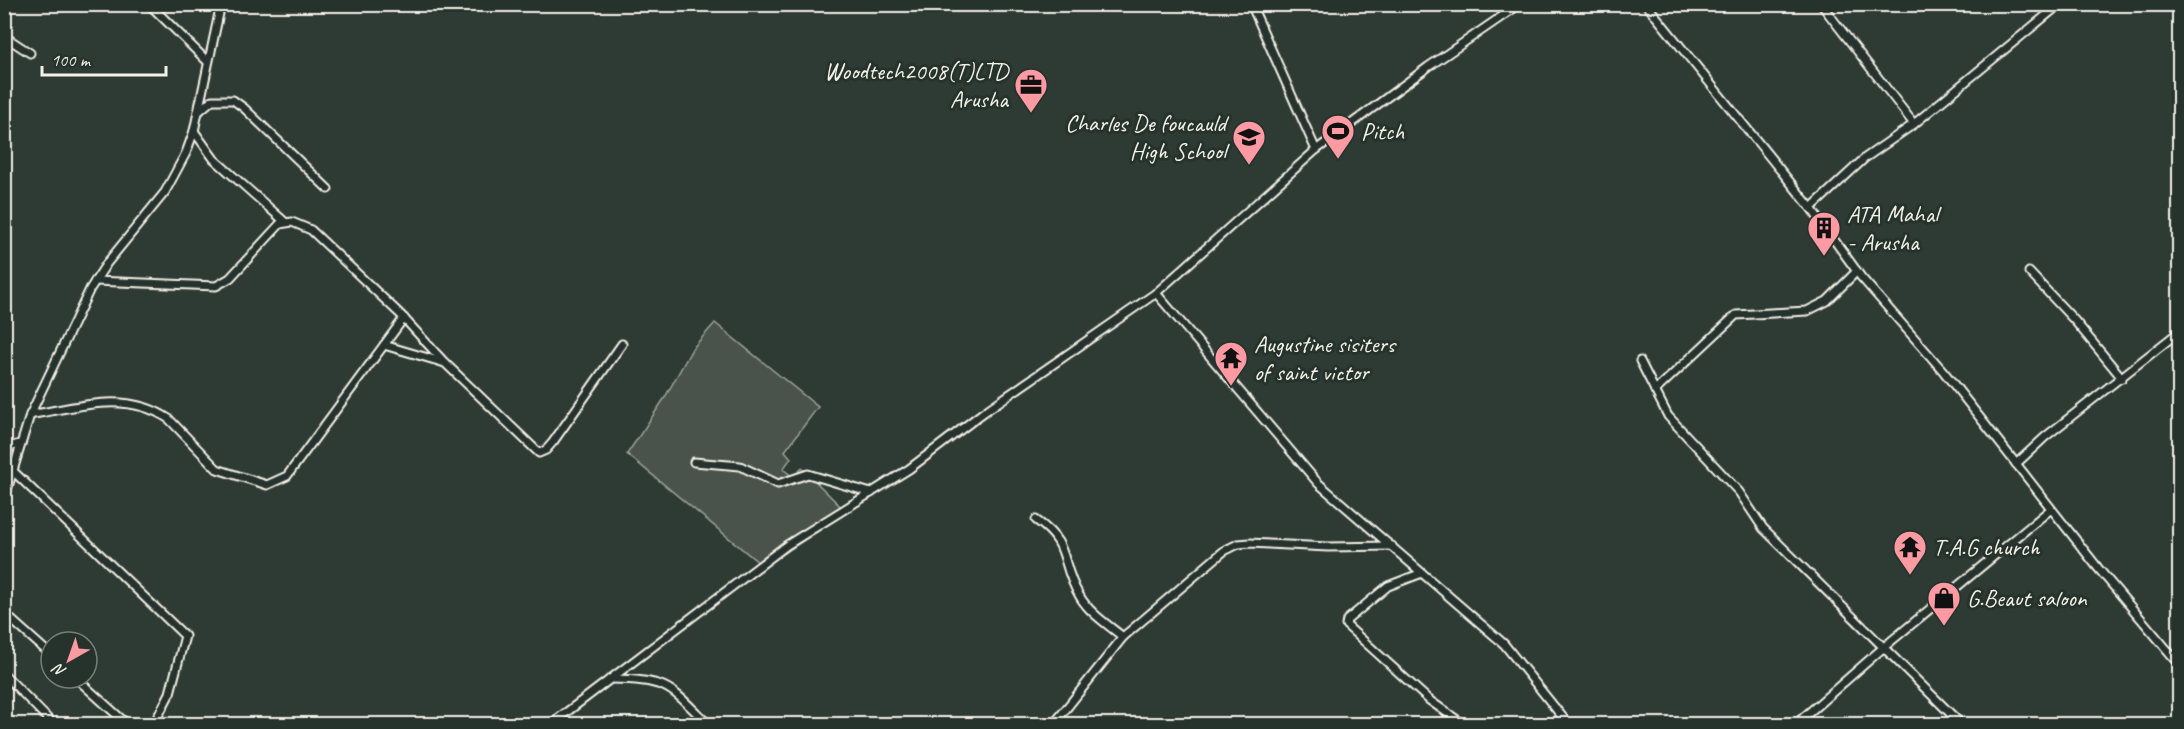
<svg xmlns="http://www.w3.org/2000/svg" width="2184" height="729" viewBox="0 0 2184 729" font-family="Caveat,sans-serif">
	<rect width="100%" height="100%" fill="#2e3b34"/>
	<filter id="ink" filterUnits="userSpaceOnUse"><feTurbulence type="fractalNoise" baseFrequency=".0167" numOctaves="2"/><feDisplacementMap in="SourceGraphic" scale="12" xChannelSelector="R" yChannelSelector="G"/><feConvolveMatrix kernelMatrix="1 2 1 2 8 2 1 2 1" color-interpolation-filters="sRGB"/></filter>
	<g filter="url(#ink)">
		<polygon fill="#48524c" stroke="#9ea29a" stroke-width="1.5" points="715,323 818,407 785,451 791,458 783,469 793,477 802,468 846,512 764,567 627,454 664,399 692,349"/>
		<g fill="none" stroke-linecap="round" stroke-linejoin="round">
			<g stroke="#f4f1e8" stroke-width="11">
				<g id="street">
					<polyline points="149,4 207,61"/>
					<polyline points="1251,4 1316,150"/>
					<polyline points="1646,4 1811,208 1861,277 1944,372 2098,568 2180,665"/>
					<polyline points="1821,4 1914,124"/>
					<polyline points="4,36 30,53"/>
					<polyline points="198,112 212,100 233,100 244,108 328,189"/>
					<polyline points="194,131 214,159 285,222"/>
					<polyline points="1811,208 1865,158 1914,124 2060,4"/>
					<polyline points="2029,272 2075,321 2122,378"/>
					<polyline points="95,281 216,286 230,278 280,224 292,222 311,230 400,314 445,363 539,453 546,450 553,442 622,344"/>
					<polyline points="1156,293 1318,483 1504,644 1568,724"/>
					<polyline points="384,345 445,363"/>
					<polyline points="1640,361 1668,416 1739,492 1763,528 1961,724"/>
					<polyline points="1655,391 1736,315 1807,311 1827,301 1857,271"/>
					<path d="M 30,415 C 77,407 126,390 169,419 L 217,469 L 267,485 L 287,476 L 404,318"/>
					<polyline points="4,448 20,444"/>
					<polyline points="694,462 740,466 778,484 808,474 871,493"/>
					<polyline points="2016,464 2045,437 2180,331"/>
					<polyline points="13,471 185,636 170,693 154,724"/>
					<polyline points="4,500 30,415 90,289 107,263 165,192 186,153 194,131 221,4"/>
					<path d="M 1036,520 C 1072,545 1059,561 1079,595 C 1089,613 1107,624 1123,637"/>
					<polyline points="1422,573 1388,586 1347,620 1346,625 1429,700 1463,724"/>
					<polyline points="4,613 51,655"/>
					<polyline points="4,674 53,724"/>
					<polyline points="76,678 127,724"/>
					<path d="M 610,679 C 668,680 668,685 708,724"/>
					<polyline points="551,724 787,545 909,469 984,412 1156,293 1316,150 1428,67 1520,4"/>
					<polyline points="1054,724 1123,637 1224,551 1238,544 1250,543 1328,547 1392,546"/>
					<polyline points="1796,724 1884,647 2051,509"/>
				</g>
			</g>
			<use href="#street" stroke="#26332d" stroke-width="7"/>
		</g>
	</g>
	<defs>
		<g id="office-pin" transform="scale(1.725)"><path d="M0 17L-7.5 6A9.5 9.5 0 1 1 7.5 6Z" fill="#ff9aa2" stroke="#26332d"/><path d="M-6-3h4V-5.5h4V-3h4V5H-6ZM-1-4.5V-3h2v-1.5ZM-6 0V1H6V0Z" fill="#111"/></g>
		<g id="stadium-pin" transform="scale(1.725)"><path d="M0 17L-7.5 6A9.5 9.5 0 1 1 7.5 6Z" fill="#ff9aa2" stroke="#26332d"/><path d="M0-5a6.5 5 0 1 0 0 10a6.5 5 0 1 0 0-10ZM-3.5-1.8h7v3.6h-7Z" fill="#111"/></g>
		<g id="school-pin" transform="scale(1.725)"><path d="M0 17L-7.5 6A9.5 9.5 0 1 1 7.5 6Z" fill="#ff9aa2" stroke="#26332d"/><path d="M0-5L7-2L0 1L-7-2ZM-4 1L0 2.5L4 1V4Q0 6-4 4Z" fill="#111"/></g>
		<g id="building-pin" transform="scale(1.725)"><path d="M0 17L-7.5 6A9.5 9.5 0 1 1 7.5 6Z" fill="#ff9aa2" stroke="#26332d"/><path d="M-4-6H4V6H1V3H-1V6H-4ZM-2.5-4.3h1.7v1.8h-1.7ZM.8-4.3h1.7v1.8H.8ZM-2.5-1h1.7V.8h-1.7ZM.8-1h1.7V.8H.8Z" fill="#111"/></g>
		<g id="temple-pin" transform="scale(1.725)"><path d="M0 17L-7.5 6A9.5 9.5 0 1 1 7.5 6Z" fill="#ff9aa2" stroke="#26332d"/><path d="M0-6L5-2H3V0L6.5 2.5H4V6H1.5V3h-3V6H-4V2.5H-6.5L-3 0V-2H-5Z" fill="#111"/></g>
		<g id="shop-pin" transform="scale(1.725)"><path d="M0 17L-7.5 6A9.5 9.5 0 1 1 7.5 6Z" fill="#ff9aa2" stroke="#26332d"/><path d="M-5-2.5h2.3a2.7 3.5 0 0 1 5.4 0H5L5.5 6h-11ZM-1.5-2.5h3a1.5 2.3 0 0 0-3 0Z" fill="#111"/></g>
	</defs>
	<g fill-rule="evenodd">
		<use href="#office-pin" x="1031" y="85"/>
		<use href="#stadium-pin" x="1338" y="131"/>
		<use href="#school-pin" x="1249" y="137"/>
		<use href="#building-pin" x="1824" y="228"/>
		<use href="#temple-pin" x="1231" y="358"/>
		<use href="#temple-pin" x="1910" y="547"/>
		<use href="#shop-pin" x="1944" y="598"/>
	</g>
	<g text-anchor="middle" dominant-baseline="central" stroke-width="6" stroke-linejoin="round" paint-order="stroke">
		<g font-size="24" fill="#f4f1e8" stroke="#26332d" text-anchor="start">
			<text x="1008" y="71" text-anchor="end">Woodtech2008(T)LTD<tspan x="1008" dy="28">Arusha</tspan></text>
			<text x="1226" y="123" text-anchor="end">Charles De foucauld<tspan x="1226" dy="28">High School</tspan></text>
			<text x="1361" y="131">Pitch</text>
			<text x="1847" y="214">ATA Mahal<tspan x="1847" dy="28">- Arusha</tspan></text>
			<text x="1254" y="344">Augustine sisiters<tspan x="1254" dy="28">of saint victor</tspan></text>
			<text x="1933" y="547">T.A.G church</text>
			<text x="1967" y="598">G.Beaut saloon</text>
		</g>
	</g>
	<rect width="2184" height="729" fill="none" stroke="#26332d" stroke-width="24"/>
	<rect x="12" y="12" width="2160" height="705" fill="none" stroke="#f4f1e8" stroke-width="2" filter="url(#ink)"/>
	<g transform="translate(69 660) rotate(220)"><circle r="28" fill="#26332d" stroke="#787f78" stroke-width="1.5"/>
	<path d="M0-4.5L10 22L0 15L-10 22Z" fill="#ff9aa2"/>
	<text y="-9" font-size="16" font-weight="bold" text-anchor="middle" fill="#f4f1e8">N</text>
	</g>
	<path d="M42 66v9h124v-9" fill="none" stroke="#f4f1e8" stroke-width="3"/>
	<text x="51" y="66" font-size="18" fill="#f4f1e8" stroke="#26332d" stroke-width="4.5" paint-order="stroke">100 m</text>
</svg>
